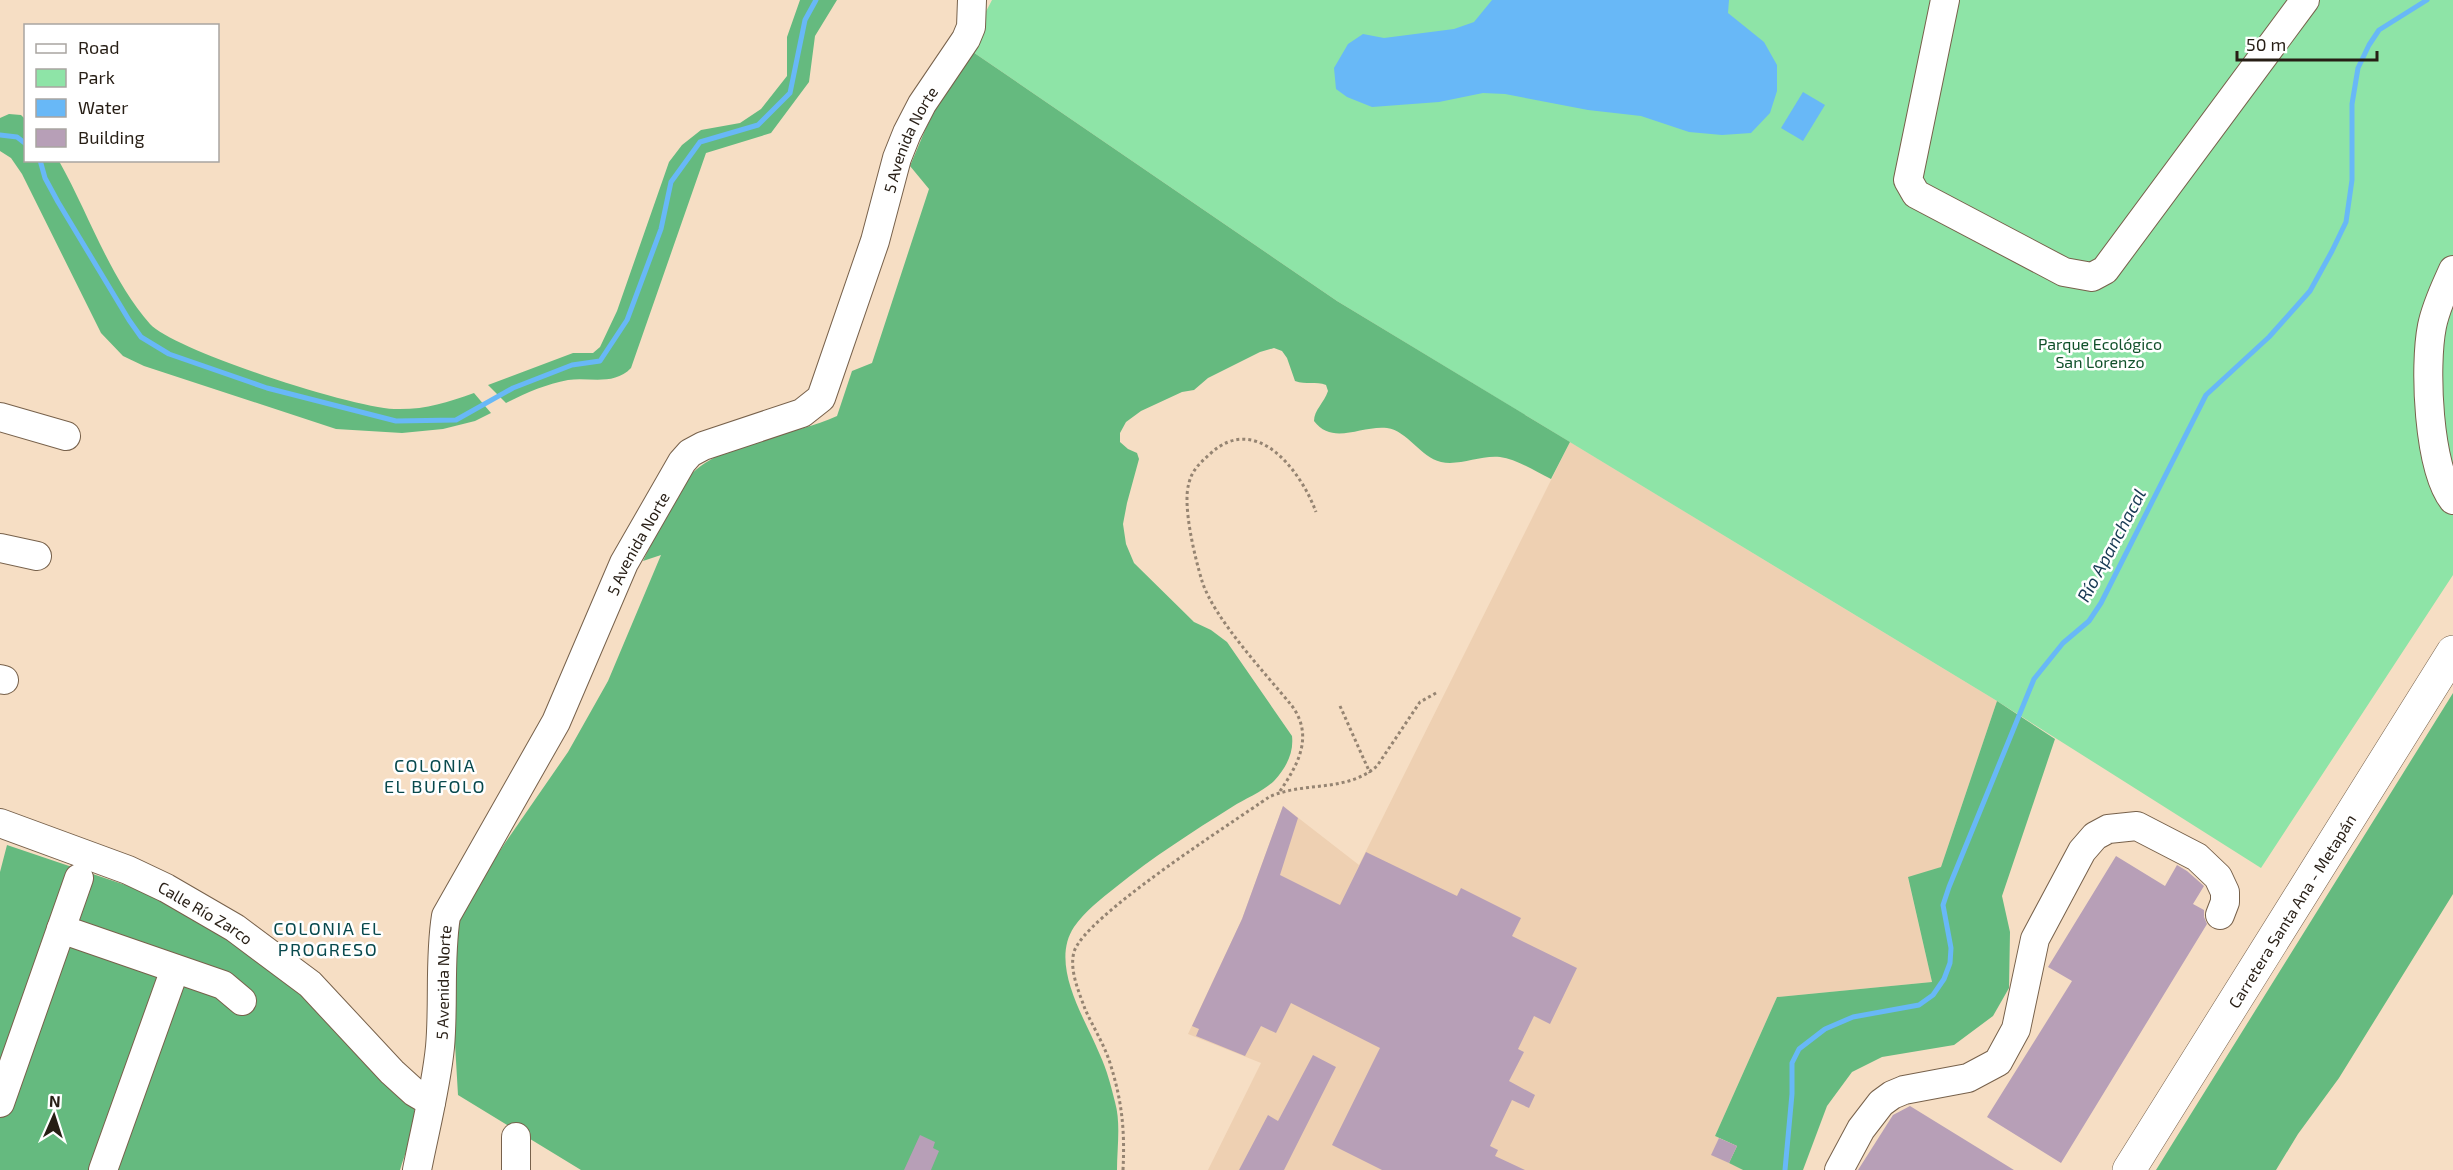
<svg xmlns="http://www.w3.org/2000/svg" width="2453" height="1170" viewBox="0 0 2453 1170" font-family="'Exo 2',sans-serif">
	<rect width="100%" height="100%" fill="#f6dec4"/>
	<polygon fill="#eed0b2" points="1570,442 1997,701 1941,867 1908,878 1932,982 1777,997 1715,1136 1737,1146 1730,1163 1743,1170 1208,1170 1261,1063 1188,1034 1242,919 1283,806 1359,865"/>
	<polygon fill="#8ee4a7" points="992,0 2453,0 2453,575 2261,868 1997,701 1337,301 967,48"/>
	<g fill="#65ba7f">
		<path d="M 800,0 L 837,0 L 815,36 L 809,82 L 771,133 L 706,153 L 631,368 C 614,386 590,377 568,380 C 546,384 526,393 506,403 L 488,385 L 573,353 L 593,353 L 600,347 L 617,311 L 669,162 L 682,145 L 701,130 L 740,123 L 761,109 L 787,76 L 787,37 Z"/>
		<path d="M 967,48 L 1337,301 L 1570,442 L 1551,479 C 1536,472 1517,459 1500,457 C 1480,455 1460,466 1441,462 C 1420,457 1408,431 1387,428 C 1361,425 1333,446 1314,421 C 1314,410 1324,403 1328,391 L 1326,385 C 1316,381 1306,385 1295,381 L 1287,358 L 1282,351 L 1274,348 L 1260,352 L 1208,378 L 1194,390 L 1182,392 L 1141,411 L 1126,422 L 1120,433 L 1120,442 L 1128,449 L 1137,453 L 1139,459 L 1127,503 L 1123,524 L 1126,544 L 1134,563 L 1194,622 L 1211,630 L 1227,642 L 1292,736 C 1294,753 1286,768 1274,781 C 1264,791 1245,799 1232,807 C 1192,832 1153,857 1116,887 C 1101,899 1085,911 1074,927 C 1049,965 1085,1018 1100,1055 C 1107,1070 1111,1086 1115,1102 C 1121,1123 1117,1148 1117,1170 L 581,1170 L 458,1095 L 450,957 L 457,917 L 505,843 L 568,752 L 608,681 L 661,555 L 643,561 C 655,538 671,499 686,480 C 718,441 792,437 837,416 L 852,371 L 872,363 L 929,189 L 910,166 L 926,128 Z"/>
		<path d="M 9,114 L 21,115 L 25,119 L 26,160 L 59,161 C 89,214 109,277 150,324 C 175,351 354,408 394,409 C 425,410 445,403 474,393 L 491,413 L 475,421 L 443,429 L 402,433 L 336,429 L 144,366 L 123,356 L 101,333 L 22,174 L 11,158 L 0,151 L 0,118 Z"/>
		<polygon points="2453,693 2453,894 2339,1078 2298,1134 2276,1170 2156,1170"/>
		<polygon points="1997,701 2055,739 2002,896 2010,932 2009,988 1993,1016 1954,1045 1882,1057 1852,1072 1827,1106 1803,1170 1743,1170 1729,1163 1737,1146 1715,1136 1777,997 1932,982 1908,877 1941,867"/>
		<path d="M 7,845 L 149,893 L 222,933 L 300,994 L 413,1103 C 418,1123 406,1150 400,1170 L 0,1170 L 0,872 Z"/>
	</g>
	<g fill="#68b8f7">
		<polygon points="1492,0 1729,0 1728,13 1764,42 1777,65 1777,91 1770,113 1751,133 1722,135 1689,132 1641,116 1588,110 1505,94 1483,93 1439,102 1372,107 1347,97 1336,89 1334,68 1348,44 1363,34 1384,38 1454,29 1474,22"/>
		<polygon points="1803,92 1825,105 1803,141 1781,128"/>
	</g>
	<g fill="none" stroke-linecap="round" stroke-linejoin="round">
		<g stroke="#68b8f7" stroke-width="5">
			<polyline points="0,135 17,137 26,144"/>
			<polyline points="40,160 45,178 58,202 129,320 141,337 169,354 267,388 396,421 456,420 513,388 572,365 600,361 627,320 661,229 671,182 700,142 758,125 790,93 805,20 816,0"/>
			<polyline points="1785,1170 1792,1094 1792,1063 1799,1049 1825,1029 1853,1017 1919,1005 1933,995 1944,979 1950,963 1951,948 1943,905 1949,887 2034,679 2063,643 2089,621 2101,603 2206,395 2269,337 2310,291 2332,251 2346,222 2352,180 2352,104 2358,68 2369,45 2379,30 2427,0"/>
		</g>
	</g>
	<g fill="#b79fb7">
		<polygon points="1283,806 1298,818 1280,875 1340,905 1366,852 1457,896 1461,888 1521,918 1512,936 1577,968 1550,1024 1534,1016 1518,1049 1524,1052 1509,1081 1535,1095 1529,1108 1512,1100 1490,1146 1498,1150 1495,1156 1525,1170 1382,1170 1332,1145 1380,1048 1291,1003 1276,1033 1261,1026 1245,1056 1196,1036 1199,1029 1192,1026 1242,919"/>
		<polygon points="2116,856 2165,886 2177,865 2187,871 2204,886 2193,904 2204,910 2204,917 2207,924 2061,1163 1987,1117 2072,981 2048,967"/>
		<polygon points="1313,1055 1336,1067 1284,1170 1239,1170 1268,1115 1278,1121"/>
		<polygon points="1910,1106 2014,1170 1858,1170 1893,1115"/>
		<polygon points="920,1135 935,1142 933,1148 939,1151 931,1170 904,1170"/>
		<polygon points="1719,1138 1737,1146 1729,1163 1711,1155"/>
	</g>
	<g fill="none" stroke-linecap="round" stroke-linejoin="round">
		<g stroke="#77614b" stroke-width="30">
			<g id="minor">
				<polyline points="1945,0 1908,180 1916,194 2064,272 2092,277 2105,270 2305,0"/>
				<path d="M 2453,270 C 2445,288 2436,306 2432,326 C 2424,366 2428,468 2453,500"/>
				<polyline points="0,417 66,436"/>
				<polyline points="0,548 37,556"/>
				<polyline points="0,679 4,680"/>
				<path id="s1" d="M 0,823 L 128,870 L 166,888 L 235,928 L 310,984 L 392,1072 L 414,1092 L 431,1102"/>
				<polyline points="61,929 223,985 242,1001"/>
				<polyline points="0,1103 79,878"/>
				<polyline points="516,1137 516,1170"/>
				<polyline points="103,1170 175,969"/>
				<path id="s2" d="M 417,1170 C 425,1129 436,1088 440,1047 C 444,1003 439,959 446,916 L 556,722 L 624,563 L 682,462 L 690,453 L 703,446 L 802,413 L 821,398 L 875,241 L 897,158 L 907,133 L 922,104 L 966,39 L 971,27 L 972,0"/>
				<polyline points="1839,1170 1861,1129 1881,1103 1892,1095 1904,1090 1968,1078 1998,1062 2016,1029 2035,939 2082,851 2095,836 2108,829 2137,826 2197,857 2218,877 2225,892 2225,902 2220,915"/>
			</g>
		</g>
		<g stroke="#77614b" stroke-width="34">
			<g id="major">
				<path id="s3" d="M 2129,1170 L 2453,652"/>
			</g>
		</g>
		<g stroke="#958472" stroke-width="3" stroke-dasharray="3 3" stroke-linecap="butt">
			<polyline points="1340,706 1370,773"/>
			<path d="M 1280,791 C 1298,765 1314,736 1292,706 C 1266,674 1214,619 1202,581 C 1195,558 1182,505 1189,483 C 1192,470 1200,463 1210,454 C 1256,411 1301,471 1316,512"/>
			<path d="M 1123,1170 C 1125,1130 1122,1101 1110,1063 C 1104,1044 1093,1027 1085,1009 C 1079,992 1069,970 1074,952 C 1084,917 1232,823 1269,797 C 1304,781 1346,793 1377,766 L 1420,702 L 1436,693"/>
		</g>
		<use href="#minor" stroke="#fff" stroke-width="28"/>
		<use href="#major" stroke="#fff" stroke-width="33"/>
	</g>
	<g text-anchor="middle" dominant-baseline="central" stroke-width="5" stroke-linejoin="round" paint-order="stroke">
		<g font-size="16" fill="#271e15" stroke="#fff">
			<text stroke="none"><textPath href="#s2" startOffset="1198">5 Avenida Norte</textPath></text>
			<text stroke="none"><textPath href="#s2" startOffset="676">5 Avenida Norte</textPath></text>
			<text stroke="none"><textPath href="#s3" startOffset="306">Carretera Santa Ana - Metapán</textPath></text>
			<text stroke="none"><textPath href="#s1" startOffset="225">Calle Río Zarco</textPath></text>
			<text stroke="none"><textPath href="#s2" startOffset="190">5 Avenida Norte</textPath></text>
		</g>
		<g font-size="16" fill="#11512b" stroke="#fff">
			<text x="2100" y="343">Parque Ecológico<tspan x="2100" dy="18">San Lorenzo</tspan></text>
		</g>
		<g font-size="18" font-style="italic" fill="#183a54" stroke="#fff">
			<text transform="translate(2111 545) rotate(-62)">Río Apanchacal</text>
		</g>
		<g font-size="18" letter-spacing="1.5" fill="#08494d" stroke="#fff">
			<text x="435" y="765">COLONIA<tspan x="435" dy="21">EL BUFOLO</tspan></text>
			<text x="328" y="928">COLONIA EL<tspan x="328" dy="21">PROGRESO</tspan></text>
		</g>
	</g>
	<rect x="24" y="24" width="195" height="138" fill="#ffffff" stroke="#a9a5a1" stroke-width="1.5"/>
	<rect x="36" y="44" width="30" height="9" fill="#ffffff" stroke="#a9a5a1" stroke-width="1.5"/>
	<text x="78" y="54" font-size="18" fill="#271e15">Road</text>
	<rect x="36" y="69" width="30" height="18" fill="#8ee4a7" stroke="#a9a5a1" stroke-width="1.5"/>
	<text x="78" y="84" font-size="18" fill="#271e15">Park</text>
	<rect x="36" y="99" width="30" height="18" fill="#68b8f7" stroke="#a9a5a1" stroke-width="1.5"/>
	<text x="78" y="114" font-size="18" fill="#271e15">Water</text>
	<rect x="36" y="129" width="30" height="18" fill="#b79fb7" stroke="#a9a5a1" stroke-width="1.5"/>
	<text x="78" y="144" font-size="18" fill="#271e15">Building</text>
	<g transform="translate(54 1116) rotate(3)" stroke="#ffffff" stroke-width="4.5" paint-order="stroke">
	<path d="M0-4.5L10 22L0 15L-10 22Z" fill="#271e15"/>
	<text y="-9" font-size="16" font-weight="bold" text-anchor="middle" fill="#271e15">N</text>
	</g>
	<path d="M2237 51v9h140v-9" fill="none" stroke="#271e15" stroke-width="3"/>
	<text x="2246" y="51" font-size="18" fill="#271e15" stroke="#ffffff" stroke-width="4.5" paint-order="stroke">50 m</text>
</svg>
